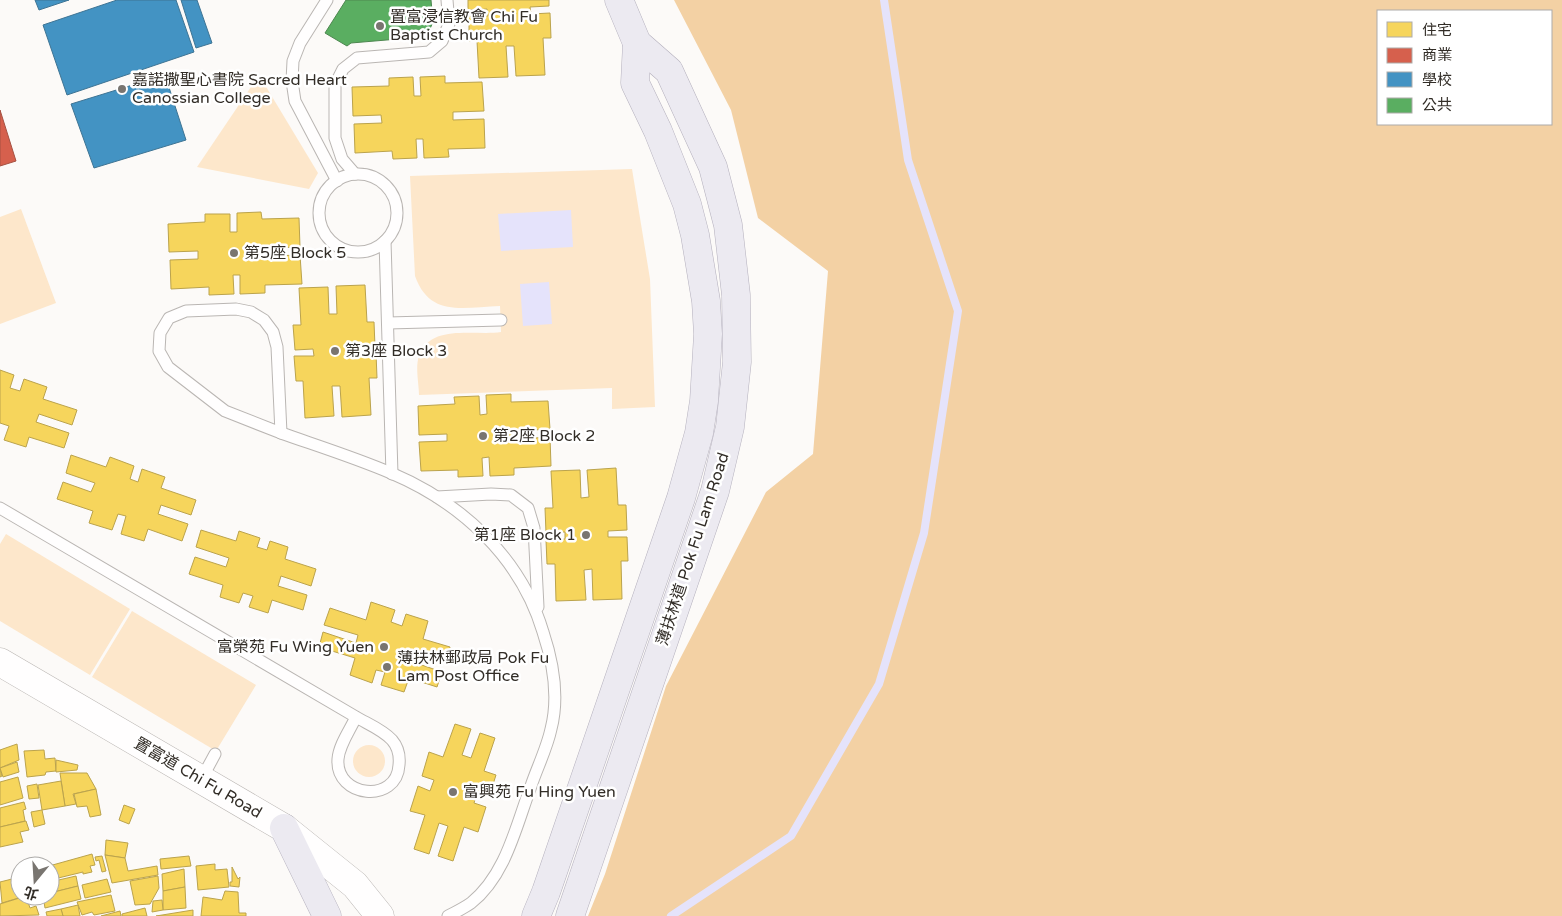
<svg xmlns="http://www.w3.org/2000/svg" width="1562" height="916" viewBox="0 0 1562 916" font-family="'Varela Round','Noto Sans TC',sans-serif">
	<rect width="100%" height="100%" fill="#fcfaf8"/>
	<g fill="#fde7cb">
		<polygon points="259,75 318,173 309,189 197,167"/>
		<path d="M 632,169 L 650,279 L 655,407 L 612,409 L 612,388 L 419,395 C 419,384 415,367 419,356 C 430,323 475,336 501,332 L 500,306 C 464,307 430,318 415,276 L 410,176 Z"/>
		<polygon points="21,209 56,303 0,324 0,217"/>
		<polygon points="6,534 130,609 90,675 0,621 0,544"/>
		<polygon points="132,611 256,685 216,751 92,677"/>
		<circle cx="369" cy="761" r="16"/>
	</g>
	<path fill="#f3d1a4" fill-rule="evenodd" d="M 674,0 L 1562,0 L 1562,916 L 588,916 L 605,874 L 666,686 L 766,492 L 813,454 L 828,271 L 758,218 L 731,110 ZM 1378,11 L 1551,11 L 1551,124 L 1378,124 Z"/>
	<g fill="#e5e3fb">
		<polygon points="571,210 573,247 501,251 498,214"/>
		<polygon points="549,282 552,324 523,326 520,284"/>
	</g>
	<g fill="#f6d55c" stroke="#bba34c">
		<polygon points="468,0 549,0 549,6 530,7 531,14 550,13 551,38 543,38 545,75 516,76 514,46 506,46 508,77 479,78 477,41 469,41 469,16 488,16 487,9 468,10"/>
		<polygon points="445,76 445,83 482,82 484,111 453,112 453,120 484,119 485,148 448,149 449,157 424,158 423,139 416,139 417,158 393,159 392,151 355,153 354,124 382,123 381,115 353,116 352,87 389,86 389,78 413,77 414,96 421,96 420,77"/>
		<polygon points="261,212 262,219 299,218 300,247 269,248 270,256 300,255 302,284 265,285 265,293 240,294 240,275 233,275 234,294 209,295 209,287 171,289 170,260 198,259 198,251 169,252 168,224 205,222 205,214 230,214 230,232 237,232 237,213"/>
		<polygon points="365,285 367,322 374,322 375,347 356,347 357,354 376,353 377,378 369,378 371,415 342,417 340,386 332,386 334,416 305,418 303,381 296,381 294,356 314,356 313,349 295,350 293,325 301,325 299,288 328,287 329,314 337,314 336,286"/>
		<polygon points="0,370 14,375 10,388 20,391 24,379 47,387 43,399 77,410 72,425 39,414 36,422 69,433 64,448 29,437 26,447 4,440 9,426 0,423"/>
		<polygon points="511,394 511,402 548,401 550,429 519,431 519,439 550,437 551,466 514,468 514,475 490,476 489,457 482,458 483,476 458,477 458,470 421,471 419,442 447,441 447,434 419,435 418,406 455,404 454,397 479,396 480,415 487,414 486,395"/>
		<polygon points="71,455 106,467 110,457 134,466 130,479 138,482 142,469 165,477 161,488 196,500 191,515 161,505 158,514 188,524 182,541 148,529 144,541 121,534 126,516 118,514 112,530 89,523 93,511 57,499 63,482 91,492 95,483 66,473"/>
		<polygon points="616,468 618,505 626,505 627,530 608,531 608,537 627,537 628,561 621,561 622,599 593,600 592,569 584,570 586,600 556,601 555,564 547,564 546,540 565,539 565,532 546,533 545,508 553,508 551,471 580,470 581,498 589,497 587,470"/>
		<polygon points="201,530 236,541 239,531 260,538 257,547 267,550 270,541 288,547 285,559 316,569 311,586 281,576 278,586 307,595 303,610 272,600 268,613 249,607 253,596 243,593 239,603 220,597 223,585 189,574 195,557 226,567 229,558 196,547"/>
		<polygon points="371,602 395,610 391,622 402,626 406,614 428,621 423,639 450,647 446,663 418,654 416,663 442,672 437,687 409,678 404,692 381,685 385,672 376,670 372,683 350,675 355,658 319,647 323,632 356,643 358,635 324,625 330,608 366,620"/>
		<polygon points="455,724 471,729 462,755 471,758 480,733 495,738 484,771 496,775 489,797 477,793 474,803 486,807 478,832 464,827 453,861 438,856 448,826 439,823 429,854 414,849 425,815 410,811 418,786 430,791 434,780 422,776 429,752 443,757"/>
		<polygon points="17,744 19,760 0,768 2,776 0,777 0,750"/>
		<polygon points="44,750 45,759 55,758 56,771 46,772 45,775 27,777 24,751"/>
		<polygon points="56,760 78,765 77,770 56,772"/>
		<polygon points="17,762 19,772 3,777 0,768"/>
		<polygon points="60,773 87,773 96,789 73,794 76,804 65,806"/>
		<polygon points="18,777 23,798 0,805 0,782"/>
		<polygon points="61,781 65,806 42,810 38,785"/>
		<polygon points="37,784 39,798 29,799 27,786"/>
		<polygon points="96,789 101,815 90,817 87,806 77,807 74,794"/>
		<polygon points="24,802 26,809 23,810 25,821 0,827 0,808"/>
		<polygon points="124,805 135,809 129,824 119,820"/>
		<polygon points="42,810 45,824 34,827 31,812"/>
		<polygon points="26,821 29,830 20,832 23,842 0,847 0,827"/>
		<polygon points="106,840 128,843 125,858 105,855"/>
		<polygon points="92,854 95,865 90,866 92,872 83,874 83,872 50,880 49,866"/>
		<polygon points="105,855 125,858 128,871 157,866 158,875 112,883"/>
		<polygon points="102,856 106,871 102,872 99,860 96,861 95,857"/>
		<polygon points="189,856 191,866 161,869 160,859"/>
		<polygon points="215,864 215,870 227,869 229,887 198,890 196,866"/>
		<polygon points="232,867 238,879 240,877 239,887 230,886 230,882 232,882"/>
		<polygon points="184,869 185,887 163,891 162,874"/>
		<polygon points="76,876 78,886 50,893 50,882"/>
		<polygon points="158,876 159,888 150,904 135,905 130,881"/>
		<polygon points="20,877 20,896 25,896 2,903 0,882"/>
		<polygon points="107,879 111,892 85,898 82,885"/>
		<polygon points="78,886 81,899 45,908 43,896 50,896 50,893"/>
		<polygon points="185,887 186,908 163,910 163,891"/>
		<polygon points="225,891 238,892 239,913 246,913 246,916 201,916 203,897 222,900"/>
		<polygon points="111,895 115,911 94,915 92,912 82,915 77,902"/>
		<polygon points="26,896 30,908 36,906 39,915 0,916 0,904"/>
		<polygon points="162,900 163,910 152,912 153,901"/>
		<polygon points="78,905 80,916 63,916 61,909"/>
		<polygon points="145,908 147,916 122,916 122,914"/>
		<polygon points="61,909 63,916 47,916 46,912"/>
		<polygon points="193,910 193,916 156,916"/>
		<polygon points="120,911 121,916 101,916"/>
	</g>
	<polygon fill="#d6604d" stroke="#a55142" points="0,110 16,161 0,166"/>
	<g fill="#4393c3" stroke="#3e7494">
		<polygon points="35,0 69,0 39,10"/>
		<polygon points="117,0 176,0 194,52 67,95 43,25"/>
		<polygon points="181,0 197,0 212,43 196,48"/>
		<polygon points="165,75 186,140 94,168 71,104"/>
	</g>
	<polygon fill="#5aae61" stroke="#4e8750" points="346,0 431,0 433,22 429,31 422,37 351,43 347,46 325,33"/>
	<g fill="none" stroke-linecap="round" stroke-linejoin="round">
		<polyline stroke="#e5e3fb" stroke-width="8" points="671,916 791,836 879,684 924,533 958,311 908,160 884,0"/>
		<g stroke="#bab6b3" stroke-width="13">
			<g id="service">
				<polyline points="327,0 300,43 293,61 292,81 295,101 337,181"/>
				<polyline points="355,174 342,159 335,138 335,85 343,69 357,58 429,52 442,41 449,24 447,0"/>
				<circle cx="358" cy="213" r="39"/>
				<polyline points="385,241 392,474"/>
				<polygon points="236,309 251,312 264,320 273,332 277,347 281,433 225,411 168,367 159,351 160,333 169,318 186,311"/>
				<polyline points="388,323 501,320"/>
				<path d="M 281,433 C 318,446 356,458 391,473 C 462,503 521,558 543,632 C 553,662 559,698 551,729 C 547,748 537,768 531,786 C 516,826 506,875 471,903 C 464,908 456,912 448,916"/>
				<polyline points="437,497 491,494 511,495 528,508 534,528 538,607"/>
				<path d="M 0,508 L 356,717 C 368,724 383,730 392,740 C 398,747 400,756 399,765 C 397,804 335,798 338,759 C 339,745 350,730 356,717"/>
				<polyline points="201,780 215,754"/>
			</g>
		</g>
		<g stroke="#bab6b3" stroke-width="29">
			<polyline id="tertiary" points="0,662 284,828 355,885 380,916"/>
		</g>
		<g stroke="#b4b0bd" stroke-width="29">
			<g id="primary">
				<polyline points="284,828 327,916"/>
				<polyline points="536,916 546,892 681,498 699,433 704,401 708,334 706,301 695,235 687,204 658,131 635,83 637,43"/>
				<polyline points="570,916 715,491 730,427 737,362 736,295 728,225 713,167 669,71 637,43 619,0"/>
			</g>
		</g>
		<use href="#service" stroke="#fffefe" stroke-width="11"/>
		<use href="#tertiary" stroke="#fffefe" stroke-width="28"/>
		<use href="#primary" stroke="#eceaf1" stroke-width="28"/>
	</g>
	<g fill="#797570" stroke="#fff" stroke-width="2">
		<circle cx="380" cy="26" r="5"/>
		<circle cx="122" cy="89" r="5"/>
		<circle cx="234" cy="253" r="5"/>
		<circle cx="335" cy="351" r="5"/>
		<circle cx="483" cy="436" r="5"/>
		<circle cx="586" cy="535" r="5"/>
		<circle cx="384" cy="647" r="5"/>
		<circle cx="387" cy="667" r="5"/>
		<circle cx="453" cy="792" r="5"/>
	</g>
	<g text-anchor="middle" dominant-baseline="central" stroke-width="5" stroke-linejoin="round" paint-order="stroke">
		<g font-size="16" fill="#322d27" stroke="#fff" text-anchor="start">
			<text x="390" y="17">置富浸信教會 Chi Fu<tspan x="390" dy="18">Baptist Church</tspan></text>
			<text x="132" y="80">嘉諾撒聖心書院 Sacred Heart<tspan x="132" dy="18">Canossian College</tspan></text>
			<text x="244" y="253">第5座 Block 5</text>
			<text x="345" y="351">第3座 Block 3</text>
			<text x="493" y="436">第2座 Block 2</text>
			<text x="576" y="535" text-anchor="end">第1座 Block 1</text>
			<text x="374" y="647" text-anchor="end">富榮苑 Fu Wing Yuen</text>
			<text x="397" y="658">薄扶林郵政局 Pok Fu<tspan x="397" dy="18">Lam Post Office</tspan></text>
			<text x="463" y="792">富興苑 Fu Hing Yuen</text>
		</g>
		<g font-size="16" fill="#322d27" stroke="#fff">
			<text transform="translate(693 549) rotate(-72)">薄扶林道 Pok Fu Lam Road</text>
			<text transform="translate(198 778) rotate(30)">置富道 Chi Fu Road</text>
		</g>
	</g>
	<rect x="1377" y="10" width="175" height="115" fill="#ffffff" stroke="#adaba9"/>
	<rect x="1387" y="22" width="25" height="15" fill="#f6d55c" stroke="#adaba9"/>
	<text x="1422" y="35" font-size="15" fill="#322d27">住宅</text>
	<rect x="1387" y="48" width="25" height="15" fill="#d6604d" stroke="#adaba9"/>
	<text x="1422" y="60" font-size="15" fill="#322d27">商業</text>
	<rect x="1387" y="72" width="25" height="15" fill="#4393c3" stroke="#adaba9"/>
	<text x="1422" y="85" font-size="15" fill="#322d27">學校</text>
	<rect x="1387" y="98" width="25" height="15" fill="#5aae61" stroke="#adaba9"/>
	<text x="1422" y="110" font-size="15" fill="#322d27">公共</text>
	<g transform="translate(35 881) rotate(198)"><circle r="24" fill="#ffffff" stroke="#adaba9"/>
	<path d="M0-4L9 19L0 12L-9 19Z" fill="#797570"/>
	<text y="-8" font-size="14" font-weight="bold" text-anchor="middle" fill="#322d27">北</text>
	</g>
</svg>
